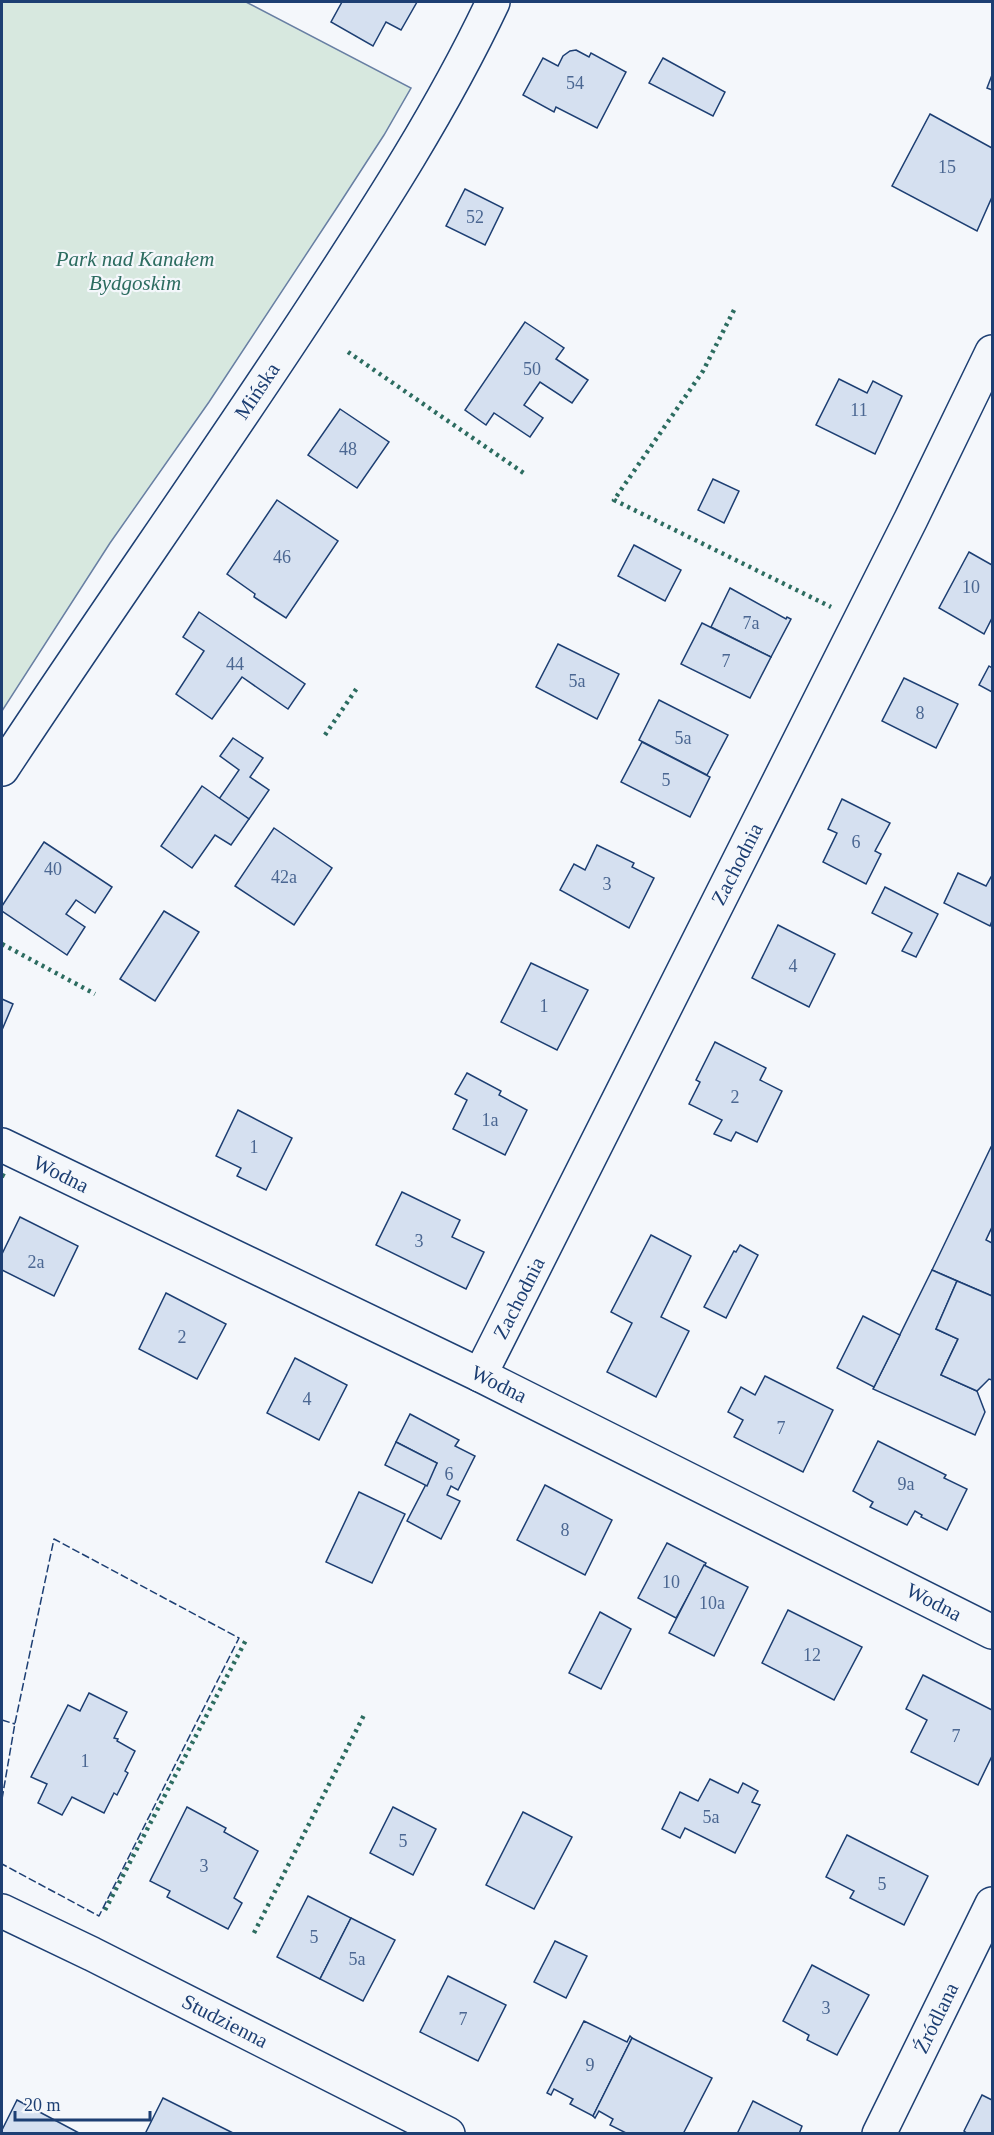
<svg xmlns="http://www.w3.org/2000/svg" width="994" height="2135" viewBox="0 0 994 2135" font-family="Georgia,serif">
	<rect width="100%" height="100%" fill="#f4f7fb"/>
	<polygon fill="#d7e8df" stroke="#687fa3" stroke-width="1.5" points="2,2 246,2 411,88 384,135 338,206 209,402 110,543 2,711"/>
	<g fill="#d5e0f0" stroke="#1d3f73" stroke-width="1.5">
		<polygon points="342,2 417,2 401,30 386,22 373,46 331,22"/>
		<polygon points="576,50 589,57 591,53 626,72 597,128 556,107 554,112 523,95 543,58 558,66 563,56 570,51"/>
		<polygon points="663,58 725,92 713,116 649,83"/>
		<polygon points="992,75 992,90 987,88"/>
		<polygon points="930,114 992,148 992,197 977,231 892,186"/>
		<polygon points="465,189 503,208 485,245 446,226"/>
		<polygon points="525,322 564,348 556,359 588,380 572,403 540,382 524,405 543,418 530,437 494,413 486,425 465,410"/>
		<polygon points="839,379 867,393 873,381 902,396 875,454 816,425"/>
		<polygon points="340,409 389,442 357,488 308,455"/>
		<polygon points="713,479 739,491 724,523 698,510"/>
		<polygon points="277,500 338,541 286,618 254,597 255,594 227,574"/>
		<polygon points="634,545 681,570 665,601 618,576"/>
		<polygon points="969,552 992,565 992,618 984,634 939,608"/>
		<polygon points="730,588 786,619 787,617 791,619 771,657 711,627"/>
		<polygon points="199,612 305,684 288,709 242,677 212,719 176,694 204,651 183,637"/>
		<polygon points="702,623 771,657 750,698 681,664"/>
		<polygon points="558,644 619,674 597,719 536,687"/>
		<polygon points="989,666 992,668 992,692 979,685"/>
		<polygon points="904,678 958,704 936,748 882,721"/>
		<polygon points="659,700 728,735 707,775 639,740"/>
		<polygon points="233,738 263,758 250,777 269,790 249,819 219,799 239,770 220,756"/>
		<polygon points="642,742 710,777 690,817 621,782"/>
		<polygon points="202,786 249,819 231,845 215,835 192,868 161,846"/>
		<polygon points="842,799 890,823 875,851 881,854 866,884 823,862 837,833 828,829"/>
		<polygon points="274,828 332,868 294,925 235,886"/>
		<polygon points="44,842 112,887 95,913 76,900 66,914 85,927 67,955 2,911 2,906"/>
		<polygon points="597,845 634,863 632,867 654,878 629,928 560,890 574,864 585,870"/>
		<polygon points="958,873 986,886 991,877 992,878 992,921 990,926 944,903"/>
		<polygon points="885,887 938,914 916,957 902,951 912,933 872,913"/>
		<polygon points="164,911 199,932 155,1001 120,979"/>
		<polygon points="778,925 835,954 809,1007 752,978"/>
		<polygon points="531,963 588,990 557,1050 501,1022"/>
		<polygon points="2,999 13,1004 2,1030"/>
		<polygon points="715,1042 766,1068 760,1080 782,1091 757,1142 736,1132 731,1141 714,1134 722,1120 689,1104 700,1082 696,1080"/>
		<polygon points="467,1073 501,1091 499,1095 527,1110 505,1155 453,1129 467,1100 455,1094"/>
		<polygon points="238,1110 292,1138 266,1190 237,1176 241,1168 216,1156"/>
		<polygon points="991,1147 992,1148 992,1227 986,1240 992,1243 992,1296 932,1270"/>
		<polygon points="402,1192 460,1220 452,1237 484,1252 466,1289 376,1245"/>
		<polygon points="20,1217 78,1246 54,1296 2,1270 2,1254"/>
		<polygon points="651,1235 691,1256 661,1317 689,1331 656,1397 607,1372 632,1323 611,1312"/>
		<polygon points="740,1245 758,1255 726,1318 704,1307 734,1251 736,1252"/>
		<polygon points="932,1270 957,1281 936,1329 958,1339 941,1375 977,1391 985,1412 975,1435 873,1389"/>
		<polygon points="957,1281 992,1296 992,1380 989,1379 977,1391 941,1375 958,1339 936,1329"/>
		<polygon points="166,1293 226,1324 197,1379 139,1349"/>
		<polygon points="863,1316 900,1335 874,1387 837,1368"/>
		<polygon points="295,1358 347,1385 319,1440 267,1413"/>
		<polygon points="765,1376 833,1410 803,1472 734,1437 743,1420 728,1412 741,1387 755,1395"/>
		<polygon points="410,1414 459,1440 455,1446 475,1456 458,1490 451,1486 447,1495 460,1501 441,1539 407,1521 437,1463 396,1442"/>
		<polygon points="878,1441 946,1475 944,1478 967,1489 947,1530 921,1517 922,1515 915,1511 907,1525 870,1507 873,1502 853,1491"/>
		<polygon points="396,1442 437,1463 427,1486 385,1465"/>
		<polygon points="545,1485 612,1520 585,1575 517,1540"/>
		<polygon points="359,1492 405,1514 372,1583 326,1562"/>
		<polygon points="667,1543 706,1563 676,1618 638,1598"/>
		<polygon points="704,1565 748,1587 714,1656 669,1633"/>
		<polygon points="788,1610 862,1647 834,1700 762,1663"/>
		<polygon points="600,1612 631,1629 601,1689 569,1673"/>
		<polygon points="923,1675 992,1710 992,1756 978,1785 911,1752 927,1720 906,1709"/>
		<polygon points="89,1693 127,1712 114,1738 118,1739 117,1741 135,1751 125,1771 128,1773 117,1795 114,1793 104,1813 72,1797 62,1815 38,1803 47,1784 31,1777 68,1705 80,1711"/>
		<polygon points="710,1779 738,1793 743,1783 758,1791 752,1802 760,1805 735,1853 685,1828 680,1838 662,1829 680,1792 698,1801"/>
		<polygon points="187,1807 226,1828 224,1832 258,1851 234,1898 242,1903 228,1929 167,1897 170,1891 150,1881"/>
		<polygon points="393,1807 436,1829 413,1875 370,1853"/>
		<polygon points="523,1812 572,1837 534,1909 486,1885"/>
		<polygon points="847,1835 928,1876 904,1925 850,1898 854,1891 826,1877"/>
		<polygon points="308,1896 351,1918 320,1979 277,1957"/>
		<polygon points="351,1918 395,1940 363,2001 320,1979"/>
		<polygon points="555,1941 587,1956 566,1998 534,1982"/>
		<polygon points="812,1965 869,1995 837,2055 807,2040 809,2035 783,2021"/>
		<polygon points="448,1976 506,2005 478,2061 420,2032"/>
		<polygon points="584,2021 627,2042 630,2036 632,2038 593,2116 570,2104 573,2099 554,2089 551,2095 547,2093"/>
		<polygon points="632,2038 712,2078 683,2134 628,2134 610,2125 613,2119 599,2111 595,2118 593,2116"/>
		<polygon points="982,2095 992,2100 992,2134 968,2134 964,2131"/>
		<polygon points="163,2098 235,2134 145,2134"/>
		<polygon points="17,2100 79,2133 79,2134 2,2134 2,2130"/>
		<polygon points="753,2101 802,2126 799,2134 737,2134"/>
	</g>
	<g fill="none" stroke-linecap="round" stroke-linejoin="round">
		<g stroke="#1d3f73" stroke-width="36">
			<g id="minor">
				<polyline points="2,1145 480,1375 992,1632"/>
				<polyline points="480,1375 911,519 992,352"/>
				<polyline points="2,1911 92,1954 448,2134"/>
				<polyline points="879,2134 992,1904"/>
			</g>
		</g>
		<g stroke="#1d3f73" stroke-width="36">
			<path id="tertiary" d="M 2,769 C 104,614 212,462 314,306 C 379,207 443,108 493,2"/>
		</g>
		<use href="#minor" stroke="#f4f7fb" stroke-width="33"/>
		<use href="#tertiary" stroke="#f4f7fb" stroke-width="33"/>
		<g stroke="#2c6c60" stroke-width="4.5" stroke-dasharray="3 4.5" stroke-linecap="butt">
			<polyline points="734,310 703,371 614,500 831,607"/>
			<polyline points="348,352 525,474"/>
			<polyline points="325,735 357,688"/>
			<polyline points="2,944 95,994"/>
			<polyline points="2,1175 8,1178"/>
			<polyline points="105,1910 247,1638"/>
			<polyline points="254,1933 365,1713"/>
		</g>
		<g stroke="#1d3f73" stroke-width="1.5" stroke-dasharray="8 3" stroke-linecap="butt">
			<polyline points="2,1720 15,1724"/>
			<polyline points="2,1799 15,1723 54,1539 239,1638 99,1916 2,1864"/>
		</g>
	</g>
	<g text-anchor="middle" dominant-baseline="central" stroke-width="4.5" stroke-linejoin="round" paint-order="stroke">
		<g font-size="18" fill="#4b6792">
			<text x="575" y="83">54</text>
			<text x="947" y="167">15</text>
			<text x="475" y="217">52</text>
			<text x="532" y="369">50</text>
			<text x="859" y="410">11</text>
			<text x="348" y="449">48</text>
			<text x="282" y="557">46</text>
			<text x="971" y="587">10</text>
			<text x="751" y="623">7a</text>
			<text x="726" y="661">7</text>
			<text x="235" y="664">44</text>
			<text x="577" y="681">5a</text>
			<text x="920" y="713">8</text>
			<text x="683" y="738">5a</text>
			<text x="666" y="780">5</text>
			<text x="856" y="842">6</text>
			<text x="53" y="869">40</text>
			<text x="284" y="877">42a</text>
			<text x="607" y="884">3</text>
			<text x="793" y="966">4</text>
			<text x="544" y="1006">1</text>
			<text x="735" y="1097">2</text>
			<text x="490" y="1120">1a</text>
			<text x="254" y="1147">1</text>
			<text x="419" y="1241">3</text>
			<text x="36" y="1262">2a</text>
			<text x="182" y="1337">2</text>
			<text x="307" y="1399">4</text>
			<text x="781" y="1428">7</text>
			<text x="449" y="1474">6</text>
			<text x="906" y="1484">9a</text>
			<text x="565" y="1530">8</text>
			<text x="671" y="1582">10</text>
			<text x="712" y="1603">10a</text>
			<text x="812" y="1655">12</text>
			<text x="956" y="1736">7</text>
			<text x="85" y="1761">1</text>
			<text x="711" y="1817">5a</text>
			<text x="403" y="1841">5</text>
			<text x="204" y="1866">3</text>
			<text x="882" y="1884">5</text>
			<text x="314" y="1937">5</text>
			<text x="357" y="1959">5a</text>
			<text x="826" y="2008">3</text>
			<text x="463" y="2019">7</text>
			<text x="590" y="2065">9</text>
		</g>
		<g font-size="21" font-style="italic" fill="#2c6c60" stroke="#f4f7fb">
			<text x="135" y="259">Park nad Kanałem<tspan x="135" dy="24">Bydgoskim</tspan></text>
		</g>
		<g font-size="21" fill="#1d3f73" stroke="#f4f7fb">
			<text transform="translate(257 391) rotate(-56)">Mińska</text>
			<text transform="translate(737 864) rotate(-63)">Zachodnia</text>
			<text transform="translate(61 1174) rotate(26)">Wodna</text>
			<text transform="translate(519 1298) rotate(-63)">Zachodnia</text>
			<text transform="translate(499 1384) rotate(26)">Wodna</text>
			<text transform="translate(934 1602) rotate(27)">Wodna</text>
			<text transform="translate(936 2018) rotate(-64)">Źródlana</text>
			<text transform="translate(225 2021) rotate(27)">Studzienna</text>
		</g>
	</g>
	<rect width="994" height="2135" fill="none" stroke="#1d3f73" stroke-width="6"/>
	<path d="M15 2111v9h135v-9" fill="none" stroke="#1d3f73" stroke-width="3"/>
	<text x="24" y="2111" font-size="18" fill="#1d3f73" stroke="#f4f7fb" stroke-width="4.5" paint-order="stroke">20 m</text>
</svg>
